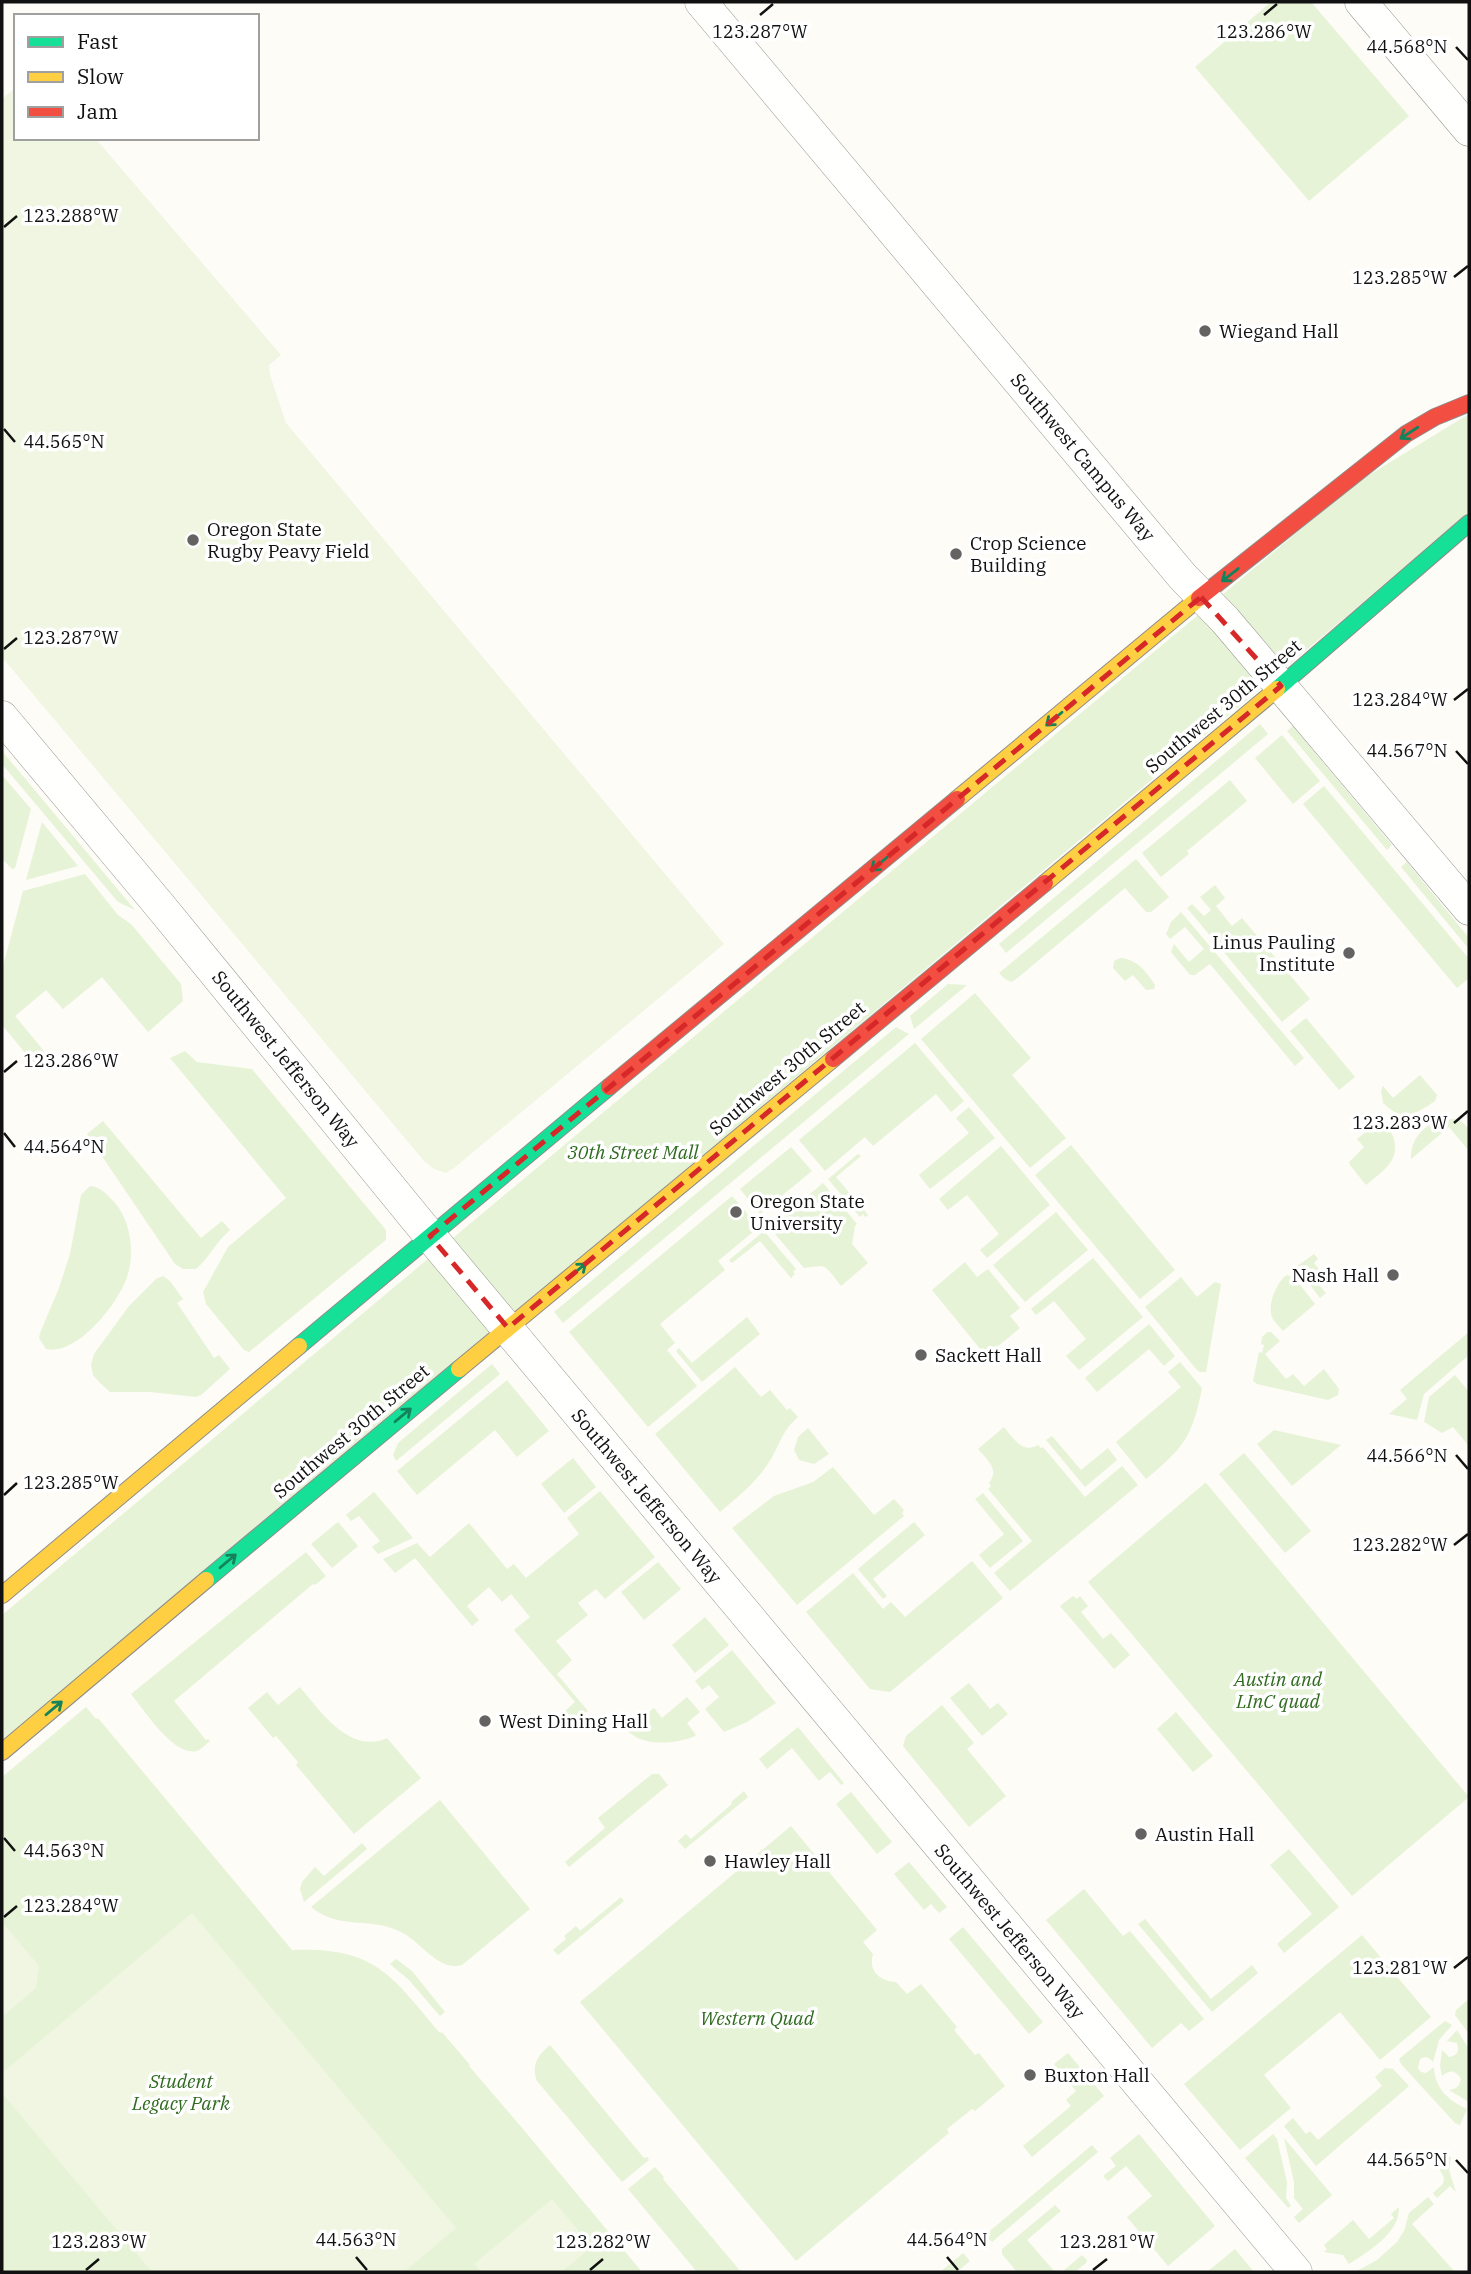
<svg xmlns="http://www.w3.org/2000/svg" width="1471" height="2274" viewBox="0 0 1471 2274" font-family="'IBM Plex Serif',serif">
	<rect width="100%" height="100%" fill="#fdfcf7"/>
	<g fill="#e7f3d7">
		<polygon points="1271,2 1311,2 1409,116 1309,201 1195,67"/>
		<polygon points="1469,414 1469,514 2,1742 2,1615 1356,483"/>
		<polygon points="1260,724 1268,734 1006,953 999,944"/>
		<polygon points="1293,726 1392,845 1387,850 1287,731"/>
		<polygon points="1282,735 1320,781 1293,804 1255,758"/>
		<polygon points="2,751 135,910 118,902 2,764"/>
		<polygon points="2,775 31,809 15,868 12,869 2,859"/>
		<polygon points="1230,780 1247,801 1187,851 1189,854 1161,877 1142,853"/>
		<polygon points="1324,786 1469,959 1469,978 1457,988 1303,804"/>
		<polygon points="42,822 78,866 26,880"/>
		<polygon points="1136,859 1169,897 1151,912 1146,912 1125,888 1015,980 1011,982 1005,979 999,973"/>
		<polygon points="1407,862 1469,938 1469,949 1401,867"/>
		<polygon points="85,874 118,915 131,924 181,984 183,1001 148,1032 102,977 63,1009 46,990 15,1016 48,1056 36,1066 2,1025 2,970 23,891"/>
		<polygon points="1215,885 1225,898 1216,906 1232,926 1242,918 1310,999 1282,1022 1187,908 1192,904 1204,916 1211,910 1200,897"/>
		<polygon points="1181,912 1304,1058 1295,1066 1210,964 1195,975 1190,975 1171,952 1174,944 1189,962 1204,949 1185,927 1170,939 1166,934 1171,922"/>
		<path d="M 1120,958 C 1137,959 1146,971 1155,985 L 1154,989 L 1146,990 L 1133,975 L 1125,981 L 1113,968 L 1114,961 Z"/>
		<polygon points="948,984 967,985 914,1029 910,1016"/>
		<polygon points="975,993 1031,1058 1012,1075 1066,1138 1030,1168 921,1039"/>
		<polygon points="1306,1018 1355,1077 1339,1090 1290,1031"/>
		<polygon points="896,1027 909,1034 563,1323 554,1312"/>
		<polygon points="915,1043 964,1101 951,1112 936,1094 873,1146 865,1137 825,1171 799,1140"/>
		<polygon points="185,1051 197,1062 252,1069 386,1230 386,1240 382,1243 249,1352 244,1350 206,1304 203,1292 228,1247 286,1198 170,1058"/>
		<path d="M 1420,1075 L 1437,1095 L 1435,1101 C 1415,1115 1402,1122 1383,1103 L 1381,1090 L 1383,1086 L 1393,1098 Z"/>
		<polygon points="969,1107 995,1138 930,1189 919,1175 969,1133 956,1118"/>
		<path d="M 1452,1119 L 1460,1120 L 1469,1129 L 1469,1151 L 1449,1127 L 1411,1159 C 1410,1136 1429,1119 1452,1119 Z"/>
		<path d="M 103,1121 L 201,1238 L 222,1221 L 230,1230 C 216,1242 209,1258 196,1269 L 183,1269 L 175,1264 L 87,1134 Z"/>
		<path d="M 1377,1123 L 1389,1128 C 1405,1157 1387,1168 1366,1185 L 1350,1165 L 1349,1162 L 1364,1147 L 1357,1139 Z"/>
		<polygon points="1071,1145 1175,1270 1140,1299 1035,1175"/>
		<polygon points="1001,1146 1050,1205 987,1258 980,1250 999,1234 967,1195 948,1210 939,1199"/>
		<polygon points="791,1147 812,1171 760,1214 740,1189"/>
		<polygon points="858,1154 861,1156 836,1177 868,1215 865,1217 863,1214 860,1217 828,1179"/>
		<path d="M 823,1183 L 857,1224 L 855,1226 L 852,1244 L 868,1263 L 841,1286 C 824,1265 829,1264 804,1268 L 770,1228 Z"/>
		<path d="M 90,1186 C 102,1187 108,1196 116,1204 C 131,1223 135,1254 127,1277 C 118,1304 77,1356 46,1349 L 39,1338 L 40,1333 L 59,1288 L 70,1254 L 81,1195 Z"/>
		<polygon points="732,1196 759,1227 718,1261 725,1270 660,1324 675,1343 667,1350 697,1386 648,1427 569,1332"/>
		<polygon points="1056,1212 1088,1250 1025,1302 993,1265"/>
		<polygon points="764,1231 796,1269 793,1272 795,1274 791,1278 760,1241 732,1263 729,1260"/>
		<polygon points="1314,1254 1318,1259 1314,1263 1321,1272 1313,1278 1326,1293 1320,1298 1296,1267"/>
		<polygon points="1093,1258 1143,1317 1079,1370 1066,1356 1086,1339 1054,1301 1036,1315 1031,1309"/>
		<polygon points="965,1262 977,1277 988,1269 1020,1308 1010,1316 1020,1328 986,1356 932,1290"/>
		<path d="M 1287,1275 L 1294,1277 L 1315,1304 L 1283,1331 C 1279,1326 1274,1322 1272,1317 C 1267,1305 1277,1281 1287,1275 Z"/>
		<polygon points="163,1276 170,1281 183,1299 177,1303 214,1358 219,1355 230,1369 201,1395 196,1397 150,1392 110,1392 99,1382 93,1375 91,1365 94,1354 129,1306 156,1279"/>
		<polygon points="1181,1277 1197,1297 1215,1282 1221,1284 1206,1372 1200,1372 1197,1370 1145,1307"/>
		<polygon points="747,1317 760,1334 702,1382 676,1351 679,1348 692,1363"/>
		<polygon points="1149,1324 1175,1356 1164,1366 1149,1349 1097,1392 1085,1378"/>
		<polygon points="1267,1332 1271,1332 1280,1341 1265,1354 1286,1379 1293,1374 1304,1386 1324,1369 1339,1389 1338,1395 1328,1400 1257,1384 1253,1381 1259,1352 1262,1353 1264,1345 1261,1344 1262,1337"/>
		<polygon points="1469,1332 1469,1355 1424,1394 1417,1420 1389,1414 1407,1399 1400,1390"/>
		<path d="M 1180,1362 L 1202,1388 C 1192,1438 1184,1447 1146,1479 L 1116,1442 L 1181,1387 L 1168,1372 Z"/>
		<polygon points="492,1364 500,1374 396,1461 393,1455 398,1443"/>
		<path d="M 735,1367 L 761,1397 L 770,1390 L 787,1410 L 790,1408 L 798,1417 C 782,1431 781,1442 771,1459 C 758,1481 739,1496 720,1512 L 655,1434 Z"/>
		<polygon points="1455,1375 1469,1392 1469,1446 1453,1427 1442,1433 1424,1422 1429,1397"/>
		<polygon points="507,1380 549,1431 517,1457 495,1430 417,1495 397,1471"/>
		<path d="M 1004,1427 C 1013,1438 1022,1454 1038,1445 L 1041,1448 L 1043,1447 L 1085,1497 L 1122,1466 L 1138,1485 L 1010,1591 L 994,1573 L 1032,1541 L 988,1489 L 991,1486 L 989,1483 C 1000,1469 987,1460 978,1449 Z"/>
		<polygon points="808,1428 829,1454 814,1464 799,1460 794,1450 798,1437"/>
		<polygon points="1274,1430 1341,1445 1292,1486 1257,1444"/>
		<polygon points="1052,1436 1081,1470 1108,1448 1117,1460 1085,1487 1046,1440"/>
		<polygon points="1244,1453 1311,1531 1285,1553 1219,1474"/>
		<polygon points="573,1458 596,1487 564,1513 541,1484"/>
		<polygon points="833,1467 874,1515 894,1499 904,1510 902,1513 904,1516 797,1605 732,1528 774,1496 813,1482"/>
		<polygon points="1205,1483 1207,1484 1469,1797 1352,1896 1088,1582"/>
		<polygon points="600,1491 655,1557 605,1599 596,1589 578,1603 588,1615 556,1641 572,1660 557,1674 588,1711 574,1722 565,1711 575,1702 514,1630 530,1617 511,1594 502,1602 489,1587 467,1606 479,1620 472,1626 415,1558 395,1573 383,1559 417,1543 430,1557 469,1523 507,1569 514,1564 526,1578 579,1534 567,1518"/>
		<polygon points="374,1492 413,1538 378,1554 372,1547 380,1541 359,1516 351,1521 346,1515"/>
		<polygon points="983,1493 1023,1541 990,1568 979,1555 1004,1534 975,1499"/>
		<polygon points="338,1522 358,1546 332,1568 311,1544"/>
		<polygon points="914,1522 925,1535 873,1579 887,1596 883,1599 858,1569"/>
		<path d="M 306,1552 L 326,1576 L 315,1585 L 313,1584 L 174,1701 L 206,1740 L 208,1739 L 210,1741 C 206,1744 202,1749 197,1751 C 174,1757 144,1710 131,1694 Z"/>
		<polygon points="972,1561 1003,1598 890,1692 870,1689 806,1612 853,1573 883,1609 891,1602 905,1617"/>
		<polygon points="658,1562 681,1589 644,1620 621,1592"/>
		<polygon points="1073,1596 1077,1599 1080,1596 1088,1606 1081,1612 1103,1639 1111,1633 1130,1655 1114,1669 1060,1606"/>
		<polygon points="705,1617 729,1645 695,1673 672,1645"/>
		<polygon points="732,1650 776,1703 747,1722 724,1732 705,1709 719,1697 709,1685 702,1690 695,1681"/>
		<polygon points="969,1683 990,1709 998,1703 1008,1714 982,1736 950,1698"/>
		<path d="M 300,1687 C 320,1711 350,1755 387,1738 L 421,1778 L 354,1834 L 296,1765 L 298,1762 L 276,1736 L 273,1738 L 248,1708 L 267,1692 L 278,1705 Z"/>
		<path d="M 687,1697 L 700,1712 L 687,1723 L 696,1735 L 693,1737 C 673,1744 642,1747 627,1730 L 654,1708 L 662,1718 Z"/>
		<polygon points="942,1705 974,1743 967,1749 1006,1796 969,1827 903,1746 906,1736"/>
		<path d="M 86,1707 L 96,1719 L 98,1718 L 292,1950 C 375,1946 392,1976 440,2033 L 442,2032 L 470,2065 L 469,2066 L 523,2129 L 642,2272 L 2,2272 L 2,1777 Z"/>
		<polygon points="1176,1712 1213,1756 1193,1772 1157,1729"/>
		<polygon points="798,1727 844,1783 841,1785 830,1772 819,1781 792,1748 767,1769 759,1759"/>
		<polygon points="652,1774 659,1774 668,1785 569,1867 565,1862 605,1828 598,1818"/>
		<polygon points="744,1791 748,1797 685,1849 678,1841 686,1834 691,1839 732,1804 731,1802"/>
		<polygon points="851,1792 892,1842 877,1854 836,1804"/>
		<path d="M 440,1800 L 530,1909 L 462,1965 C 438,1972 421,1941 399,1931 C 369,1917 339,1930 311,1907 Z"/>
		<path d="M 791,1826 L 877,1930 L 863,1942 L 873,1954 C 868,1971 880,1981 896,1982 L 907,1994 L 921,1984 L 957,2027 L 954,2030 L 975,2055 L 979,2053 L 1005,2086 L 975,2111 L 972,2109 L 947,2129 L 949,2133 L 796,2261 L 580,2002 Z"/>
		<polygon points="362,1843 367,1849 304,1902 300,1889 302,1882 315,1867 324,1876"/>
		<polygon points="1289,1849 1339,1907 1284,1953 1277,1944 1312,1914 1270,1865"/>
		<polygon points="909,1862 947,1907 939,1913 931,1904 924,1910 894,1874"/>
		<polygon points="1084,1889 1123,1936 1130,1931 1204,2019 1189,2031 1181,2023 1152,2048 1046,1920"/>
		<polygon points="621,1897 624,1901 558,1955 553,1950 566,1939 564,1936 576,1926 580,1931"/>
		<polygon points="1145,1919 1211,1999 1252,1965 1258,1973 1212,2012 1138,1924"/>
		<polygon points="963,1927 1043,2022 1029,2034 949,1939"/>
		<polygon points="1362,1935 1431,2017 1380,2060 1340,2012 1264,2075 1291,2108 1240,2150 1184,2084"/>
		<polygon points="396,1959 412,1971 445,2012 440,2016 409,1980 390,1964"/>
		<polygon points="1469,1999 1469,2034 1455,2015 1456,2010"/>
		<path d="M 1445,2021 L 1452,2025 L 1439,2040 L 1433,2062 C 1429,2057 1426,2056 1420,2059 L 1418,2068 L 1421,2072 L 1426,2073 L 1434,2067 C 1435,2089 1448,2100 1467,2109 L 1460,2125 L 1455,2123 L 1401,2064 L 1399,2059 Z"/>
		<path d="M 1457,2030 L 1469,2049 L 1469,2102 L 1449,2090 C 1456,2089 1459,2087 1461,2079 C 1456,2070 1450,2069 1442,2076 L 1440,2066 L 1442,2050 L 1449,2057 C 1457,2056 1460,2051 1457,2043 L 1447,2041 Z"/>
		<path d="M 550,2045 L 644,2158 L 647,2157 L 649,2160 L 622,2182 L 537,2081 C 531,2065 538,2055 550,2045 Z"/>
		<polygon points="1068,2053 1104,2096 1032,2157 1023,2146 1071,2106 1066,2100 1076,2091 1054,2064"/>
		<polygon points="1385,2068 1393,2069 1409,2086 1316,2166 1284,2126 1293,2118 1306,2134 1310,2131 1318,2140 1382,2086 1375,2077"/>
		<polygon points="1139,2134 1215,2226 1168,2266 1127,2217 1152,2196 1126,2166 1108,2181 1103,2176 1116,2166 1110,2158"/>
		<polygon points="1273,2134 1277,2139 1287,2182 1286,2198 1291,2206 1288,2208 1245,2158"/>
		<polygon points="1284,2138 1332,2195 1299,2223 1294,2217 1303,2209 1294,2198 1294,2182"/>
		<polygon points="1092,2145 1098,2152 992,2242 985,2235"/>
		<polygon points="1446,2155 1451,2157 1449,2170 1456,2192 1450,2186 1437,2198 1433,2193 1443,2184 1444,2178 1437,2164"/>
		<polygon points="655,2167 664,2177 663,2179 741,2272 697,2272 628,2189"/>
		<polygon points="1428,2197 1434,2204 1412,2224 1455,2272 1358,2272 1357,2271 1377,2260 1397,2242 1404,2231 1409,2213"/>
		<polygon points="1055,2205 1061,2211 1027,2240 1055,2272 1017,2272 1002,2254 1002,2249"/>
		<path d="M 1399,2207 C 1400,2233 1369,2251 1349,2264 L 1343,2255 L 1324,2252 L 1327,2249 L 1324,2245 L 1353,2220 L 1369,2239 L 1394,2218 L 1391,2214 Z"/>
		<polygon points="1235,2249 1254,2272 1207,2272"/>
		<polygon points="963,2253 970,2261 957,2272 940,2272"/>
		<polygon points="1082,2255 1087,2260 1086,2263 1075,2272 1062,2272"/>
	</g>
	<g fill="#f0f6e1">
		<polygon points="16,87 16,138 95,138 281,355 269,365 270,375 286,423 724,944 454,1168 446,1173 434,1169 424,1161 2,657 2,99"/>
		<polygon points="192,1913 456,2228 404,2272 152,2272 2,2093 2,2073"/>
		<polygon points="2,1922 39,1966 36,1988 2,2017"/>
		<polygon points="552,2199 592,2247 561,2272 482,2272 474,2264"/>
	</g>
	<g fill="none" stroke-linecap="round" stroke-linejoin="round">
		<g stroke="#979795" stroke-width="33">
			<g id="street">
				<polyline points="701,2 1183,577 1225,620 1469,909"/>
				<polyline points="1361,2 1469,130"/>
				<polyline points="2,717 161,907 430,1236 1296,2272"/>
			</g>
		</g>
		<g stroke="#8e8d8b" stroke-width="18">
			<g id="fast">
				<polyline points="1277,689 1469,523"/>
				<polyline points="299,1346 609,1087"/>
				<polyline points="206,1580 459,1369"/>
			</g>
		</g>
		<g stroke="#8e8d8b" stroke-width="18">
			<g id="slow">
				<polyline points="957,799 1199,598"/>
				<polyline points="1045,883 1277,689"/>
				<polyline points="459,1369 833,1059"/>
				<polyline points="2,1595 299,1346"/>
				<polyline points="2,1752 206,1580"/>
			</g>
		</g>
		<g stroke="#8e8d8b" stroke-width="18">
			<g id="jam">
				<polyline points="1199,598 1406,434 1435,417 1469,403"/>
				<polyline points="833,1059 1045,883"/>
				<polyline points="609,1087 957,799"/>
			</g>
		</g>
		<use href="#street" stroke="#fffffe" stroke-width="32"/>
		<use href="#fast" stroke="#16e098" stroke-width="16"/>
		<use href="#slow" stroke="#ffcf43" stroke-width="16"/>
		<use href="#jam" stroke="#f24e42" stroke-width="16"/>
	</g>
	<defs><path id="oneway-shaft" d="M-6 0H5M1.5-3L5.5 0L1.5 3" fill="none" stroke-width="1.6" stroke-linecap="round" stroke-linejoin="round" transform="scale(1.75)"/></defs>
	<g stroke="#14835b">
		<use href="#oneway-shaft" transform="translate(1409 433) rotate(147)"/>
		<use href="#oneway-shaft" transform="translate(1230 575) rotate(142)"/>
		<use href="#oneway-shaft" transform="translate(1054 719) rotate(140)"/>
		<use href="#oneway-shaft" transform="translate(879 864) rotate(140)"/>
		<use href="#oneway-shaft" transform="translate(578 1270) rotate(-40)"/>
		<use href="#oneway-shaft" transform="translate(403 1415) rotate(-40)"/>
		<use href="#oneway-shaft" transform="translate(228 1561) rotate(-40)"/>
		<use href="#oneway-shaft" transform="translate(54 1708) rotate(-40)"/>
	</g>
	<path fill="none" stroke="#d62828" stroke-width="5" stroke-dasharray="14 9" stroke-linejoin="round" d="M 1201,597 L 1281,686 L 508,1328 L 430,1236 Z"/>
	<path fill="none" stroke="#111" stroke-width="2.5" d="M 760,15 L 773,4M 1264,15 L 1277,4M 1456,47 L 1468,60M 4,227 L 17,216M 1454,277 L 1468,266M 4,429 L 15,442M 4,649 L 17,638M 1454,700 L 1468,689M 1456,751 L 1468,764M 4,1072 L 17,1061M 1454,1123 L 1468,1111M 4,1133 L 15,1147M 1456,1455 L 1468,1469M 4,1495 L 17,1483M 1454,1545 L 1468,1534M 4,1838 L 15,1851M 4,1917 L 17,1906M 1454,1968 L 1468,1957M 1456,2160 L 1468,2173M 356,2257 L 367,2270M 947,2257 L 958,2270M 86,2270 L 99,2259M 590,2270 L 603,2259M 1093,2270 L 1107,2259"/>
	<g fill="#646362" stroke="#fff" stroke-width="2.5">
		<circle cx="1205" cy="331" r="7"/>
		<circle cx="193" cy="540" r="7"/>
		<circle cx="956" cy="554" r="7"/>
		<circle cx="1349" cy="953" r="7"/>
		<circle cx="736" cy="1212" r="7"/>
		<circle cx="1393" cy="1275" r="7"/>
		<circle cx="921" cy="1355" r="7"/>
		<circle cx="485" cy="1721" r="7"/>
		<circle cx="1141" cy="1834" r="7"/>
		<circle cx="710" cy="1861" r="7"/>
		<circle cx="1030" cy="2075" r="7"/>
	</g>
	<g text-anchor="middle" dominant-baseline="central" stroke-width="7" stroke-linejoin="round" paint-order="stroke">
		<g font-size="19" fill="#111" stroke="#fff" text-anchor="start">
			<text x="1219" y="331">Wiegand Hall</text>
			<text x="207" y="529">Oregon State<tspan x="207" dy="22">Rugby Peavy Field</tspan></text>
			<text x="970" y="543">Crop Science<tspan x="970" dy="22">Building</tspan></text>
			<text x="1335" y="942" text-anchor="end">Linus Pauling<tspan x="1335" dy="22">Institute</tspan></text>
			<text x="750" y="1201">Oregon State<tspan x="750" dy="22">University</tspan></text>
			<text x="1379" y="1275" text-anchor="end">Nash Hall</text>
			<text x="935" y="1355">Sackett Hall</text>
			<text x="499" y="1721">West Dining Hall</text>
			<text x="1155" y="1834">Austin Hall</text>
			<text x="724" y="1861">Hawley Hall</text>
			<text x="1044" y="2075">Buxton Hall</text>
		</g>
		<g font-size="19" fill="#111" stroke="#fff">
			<text transform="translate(1083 457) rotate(50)">Southwest Campus Way</text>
			<text transform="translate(1223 706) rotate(-40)">Southwest 30th Street</text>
			<text transform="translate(286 1059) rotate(51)">Southwest Jefferson Way</text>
			<text transform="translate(787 1068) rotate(-40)">Southwest 30th Street</text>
			<text transform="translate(351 1431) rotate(-40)">Southwest 30th Street</text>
			<text transform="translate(647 1496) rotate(50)">Southwest Jefferson Way</text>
			<text transform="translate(1010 1931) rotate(50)">Southwest Jefferson Way</text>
		</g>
		<g font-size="19" font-style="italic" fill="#2f6b1f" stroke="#fff">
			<text x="633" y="1152">30th Street Mall</text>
			<text x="1278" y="1679">Austin and<tspan x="1278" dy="22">LInC quad</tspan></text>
			<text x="757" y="2018">Western Quad</text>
			<text x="181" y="2081">Student<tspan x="181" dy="22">Legacy Park</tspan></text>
		</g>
	</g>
	<g font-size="18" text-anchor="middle" fill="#111" stroke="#fff" stroke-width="7" stroke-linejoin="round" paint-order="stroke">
		<text x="1264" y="38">123.286°W</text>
		<text x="760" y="38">123.287°W</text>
		<text x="1407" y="53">44.568°N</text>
		<text x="71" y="222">123.288°W</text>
		<text x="1400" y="284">123.285°W</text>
		<text x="64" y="448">44.565°N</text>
		<text x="71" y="644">123.287°W</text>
		<text x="1400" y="706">123.284°W</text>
		<text x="1407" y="757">44.567°N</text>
		<text x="71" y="1067">123.286°W</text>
		<text x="1400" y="1129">123.283°W</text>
		<text x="64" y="1153">44.564°N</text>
		<text x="1407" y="1462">44.566°N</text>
		<text x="71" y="1489">123.285°W</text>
		<text x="1400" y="1551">123.282°W</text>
		<text x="64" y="1857">44.563°N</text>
		<text x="71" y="1912">123.284°W</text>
		<text x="1400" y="1974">123.281°W</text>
		<text x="1407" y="2166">44.565°N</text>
		<text x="356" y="2246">44.563°N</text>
		<text x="947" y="2246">44.564°N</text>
		<text x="99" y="2248">123.283°W</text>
		<text x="603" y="2248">123.282°W</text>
		<text x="1107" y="2248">123.281°W</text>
	</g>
	<rect width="1471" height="2274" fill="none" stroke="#111111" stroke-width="7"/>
	<rect x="14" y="14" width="245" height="126" fill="#ffffff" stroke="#a0a0a0" stroke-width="2"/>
	<rect x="28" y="37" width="35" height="10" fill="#16e098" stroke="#a0a0a0" stroke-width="2"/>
	<text x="77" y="49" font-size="21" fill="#111111">Fast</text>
	<rect x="28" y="72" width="35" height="10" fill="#ffcf43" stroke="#a0a0a0" stroke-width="2"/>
	<text x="77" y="84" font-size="21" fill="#111111">Slow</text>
	<rect x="28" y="107" width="35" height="10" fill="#f24e42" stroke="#a0a0a0" stroke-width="2"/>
	<text x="77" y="119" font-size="21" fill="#111111">Jam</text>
</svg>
